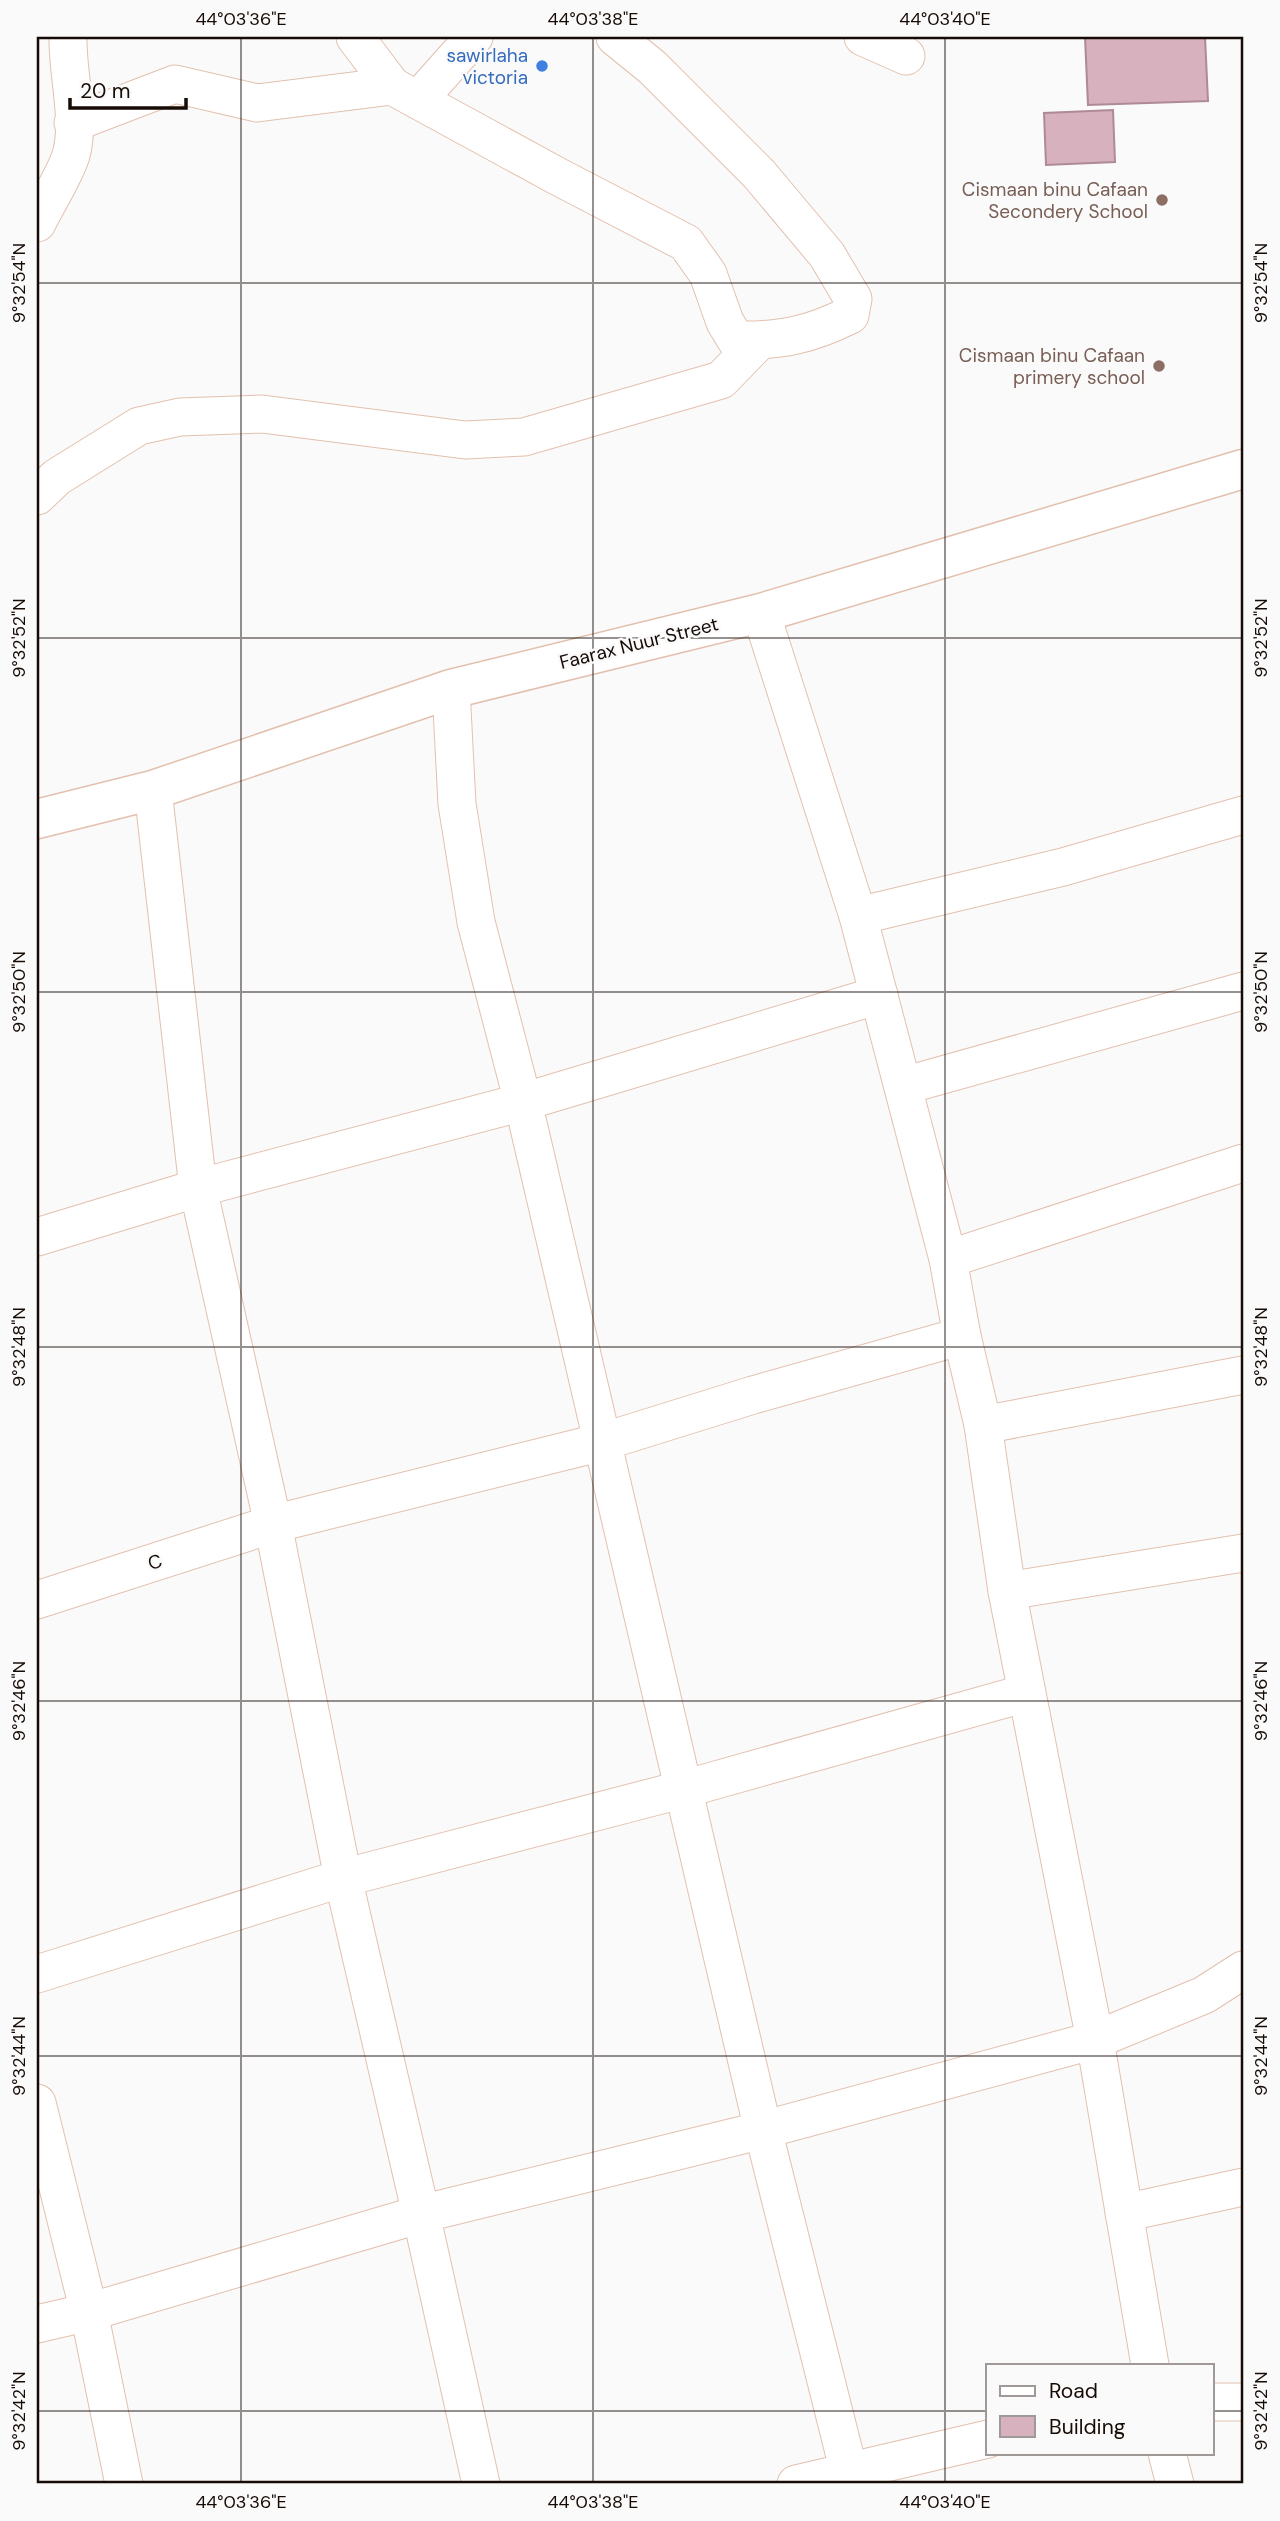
<svg xmlns="http://www.w3.org/2000/svg" width="1280" height="2521" viewBox="0 0 1280 2521" font-family="'DM Sans',sans-serif">
	<rect width="100%" height="100%" fill="#fafafa"/>
	<g fill="#d7b1bd" stroke="#ae8a95" stroke-width="2">
		<polygon points="1085,37 1205,37 1208,101 1088,105"/>
		<polygon points="1113,110 1115,162 1046,165 1044,113"/>
	</g>
	<g fill="none" stroke-linecap="round" stroke-linejoin="round">
		<g stroke="#e3c0ae" stroke-width="39">
			<g id="minor">
				<path d="M 355,37 L 392,86 L 557,176 L 686,243 L 708,274 L 725,322 L 736,340 C 781,341 810,335 850,315 L 853,299 L 827,255 L 759,174 L 652,67 L 615,37"/>
				<polyline points="863,37 906,56"/>
				<polyline points="418,100 474,37"/>
				<polyline points="73,123 175,84 257,103 392,86"/>
				<path d="M 37,223 C 46,204 65,175 71,155 C 81,121 67,73 68,37"/>
				<polyline points="37,496 57,477 139,426 180,417 262,414 465,440 524,437 721,380 759,341"/>
				<polyline points="761,613 858,916 948,1259 962,1336 983,1425 1007,1591 1095,2040 1150,2365"/>
				<polyline points="451,689 457,804 476,922 523,1102 763,2130 852,2484"/>
				<polyline points="153,790 198,1188 273,1524 343,1878 421,2214 481,2484"/>
				<polyline points="858,916 1063,867 1243,815"/>
				<polyline points="903,1086 1243,991"/>
				<polyline points="37,1237 198,1188 523,1102 879,995"/>
				<polyline points="948,1259 1243,1163"/>
				<polyline points="983,1425 1243,1375"/>
				<polyline points="1007,1591 1243,1553"/>
				<polyline points="37,1600 273,1524 602,1442 753,1395 962,1336"/>
				<polyline points="37,1974 343,1878 684,1789 1026,1693"/>
				<polyline points="37,2103 89,2312 124,2484"/>
				<polyline points="1124,2213 1243,2187"/>
				<polyline points="37,2324 89,2312 421,2214 763,2130 1095,2040 1204,1995 1243,1970"/>
				<polyline points="1212,2402 1243,2402"/>
				<polyline points="1167,2453 1175,2484"/>
				<polyline points="796,2484 988,2439"/>
			</g>
		</g>
		<g stroke="#e3c0ae" stroke-width="41">
			<polyline id="secondary" points="37,819 153,790 451,689 761,613 1243,469"/>
		</g>
		<use href="#minor" stroke="#fff" stroke-width="37"/>
		<use href="#secondary" stroke="#fff" stroke-width="38"/>
	</g>
	<path fill="none" stroke="#170b06" stroke-width="2" stroke-opacity="0.45" d="M 241,37 L 241,2484M 593,37 L 593,2484M 945,37 L 945,2484M 37,283 L 1243,283M 37,638 L 1243,638M 37,992 L 1243,992M 37,1347 L 1243,1347M 37,1701 L 1243,1701M 37,2056 L 1243,2056M 37,2411 L 988,2411M 1212,2411 L 1243,2411"/>
	<circle fill="#3f7fe0" stroke="#fafafa" stroke-width="2.5" cx="542" cy="66" r="7"/>
	<g fill="#8d6e63" stroke="#fafafa" stroke-width="2.5">
		<circle cx="1162" cy="200" r="7"/>
		<circle cx="1159" cy="366" r="7"/>
	</g>
	<g text-anchor="middle" dominant-baseline="central" stroke-width="5" stroke-linejoin="round" paint-order="stroke">
		<g font-size="19" fill="#366cbe" stroke="#fafafa" text-anchor="end">
			<text x="528" y="55">sawirlaha<tspan x="528" dy="22">victoria</tspan></text>
		</g>
		<g font-size="19" fill="#785e54" stroke="#fafafa" text-anchor="end">
			<text x="1148" y="189">Cismaan binu Cafaan<tspan x="1148" dy="22">Secondery School</tspan></text>
			<text x="1145" y="355">Cismaan binu Cafaan<tspan x="1145" dy="22">primery school</tspan></text>
		</g>
		<g font-size="19" fill="#170b06" stroke="#fafafa">
			<text transform="translate(639 643) rotate(-14)">Faarax Nuur Street</text>
			<text transform="translate(155 1562) rotate(-18)">C</text>
		</g>
	</g>
	<rect width="1280" height="2521" fill="none" stroke="#fafafa" stroke-width="77"/>
	<rect x="986" y="2364" width="228" height="91" fill="#fafafa" stroke="#9f9a98" stroke-width="2"/>
	<rect x="1000" y="2386" width="35" height="10" fill="#ffffff" stroke="#9f9a98" stroke-width="2"/>
	<text x="1049" y="2398" font-size="21" fill="#170b06">Road</text>
	<rect x="1000" y="2416" width="35" height="21" fill="#d7b1bd" stroke="#9f9a98" stroke-width="2"/>
	<text x="1049" y="2434" font-size="21" fill="#170b06">Building</text>
	<path d="M70 98v10h116v-10" fill="none" stroke="#170b06" stroke-width="3.5"/>
	<text x="80" y="98" font-size="21" fill="#170b06" stroke="#fafafa" stroke-width="5" paint-order="stroke">20 m</text>
	<rect x="38" y="38" width="1204" height="2444" fill="none" stroke="#170b06" stroke-width="2.5"/>
	<g font-size="18" text-anchor="middle" fill="#170b06">
		<text x="241" y="25">44°03'36"E</text>
		<text x="593" y="25">44°03'38"E</text>
		<text x="945" y="25">44°03'40"E</text>
		<text transform="translate(19 283) rotate(-90)" y="6">9°32'54"N</text>
		<text transform="translate(1261 283) rotate(-90)" y="6">9°32'54"N</text>
		<text transform="translate(19 638) rotate(-90)" y="6">9°32'52"N</text>
		<text transform="translate(1261 638) rotate(-90)" y="6">9°32'52"N</text>
		<text transform="translate(19 992) rotate(-90)" y="6">9°32'50"N</text>
		<text transform="translate(1261 992) rotate(-90)" y="6">9°32'50"N</text>
		<text transform="translate(19 1347) rotate(-90)" y="6">9°32'48"N</text>
		<text transform="translate(1261 1347) rotate(-90)" y="6">9°32'48"N</text>
		<text transform="translate(19 1701) rotate(-90)" y="6">9°32'46"N</text>
		<text transform="translate(1261 1701) rotate(-90)" y="6">9°32'46"N</text>
		<text transform="translate(19 2056) rotate(-90)" y="6">9°32'44"N</text>
		<text transform="translate(1261 2056) rotate(-90)" y="6">9°32'44"N</text>
		<text transform="translate(19 2411) rotate(-90)" y="6">9°32'42"N</text>
		<text transform="translate(1261 2411) rotate(-90)" y="6">9°32'42"N</text>
		<text x="241" y="2508">44°03'36"E</text>
		<text x="593" y="2508">44°03'38"E</text>
		<text x="945" y="2508">44°03'40"E</text>
	</g>
</svg>
